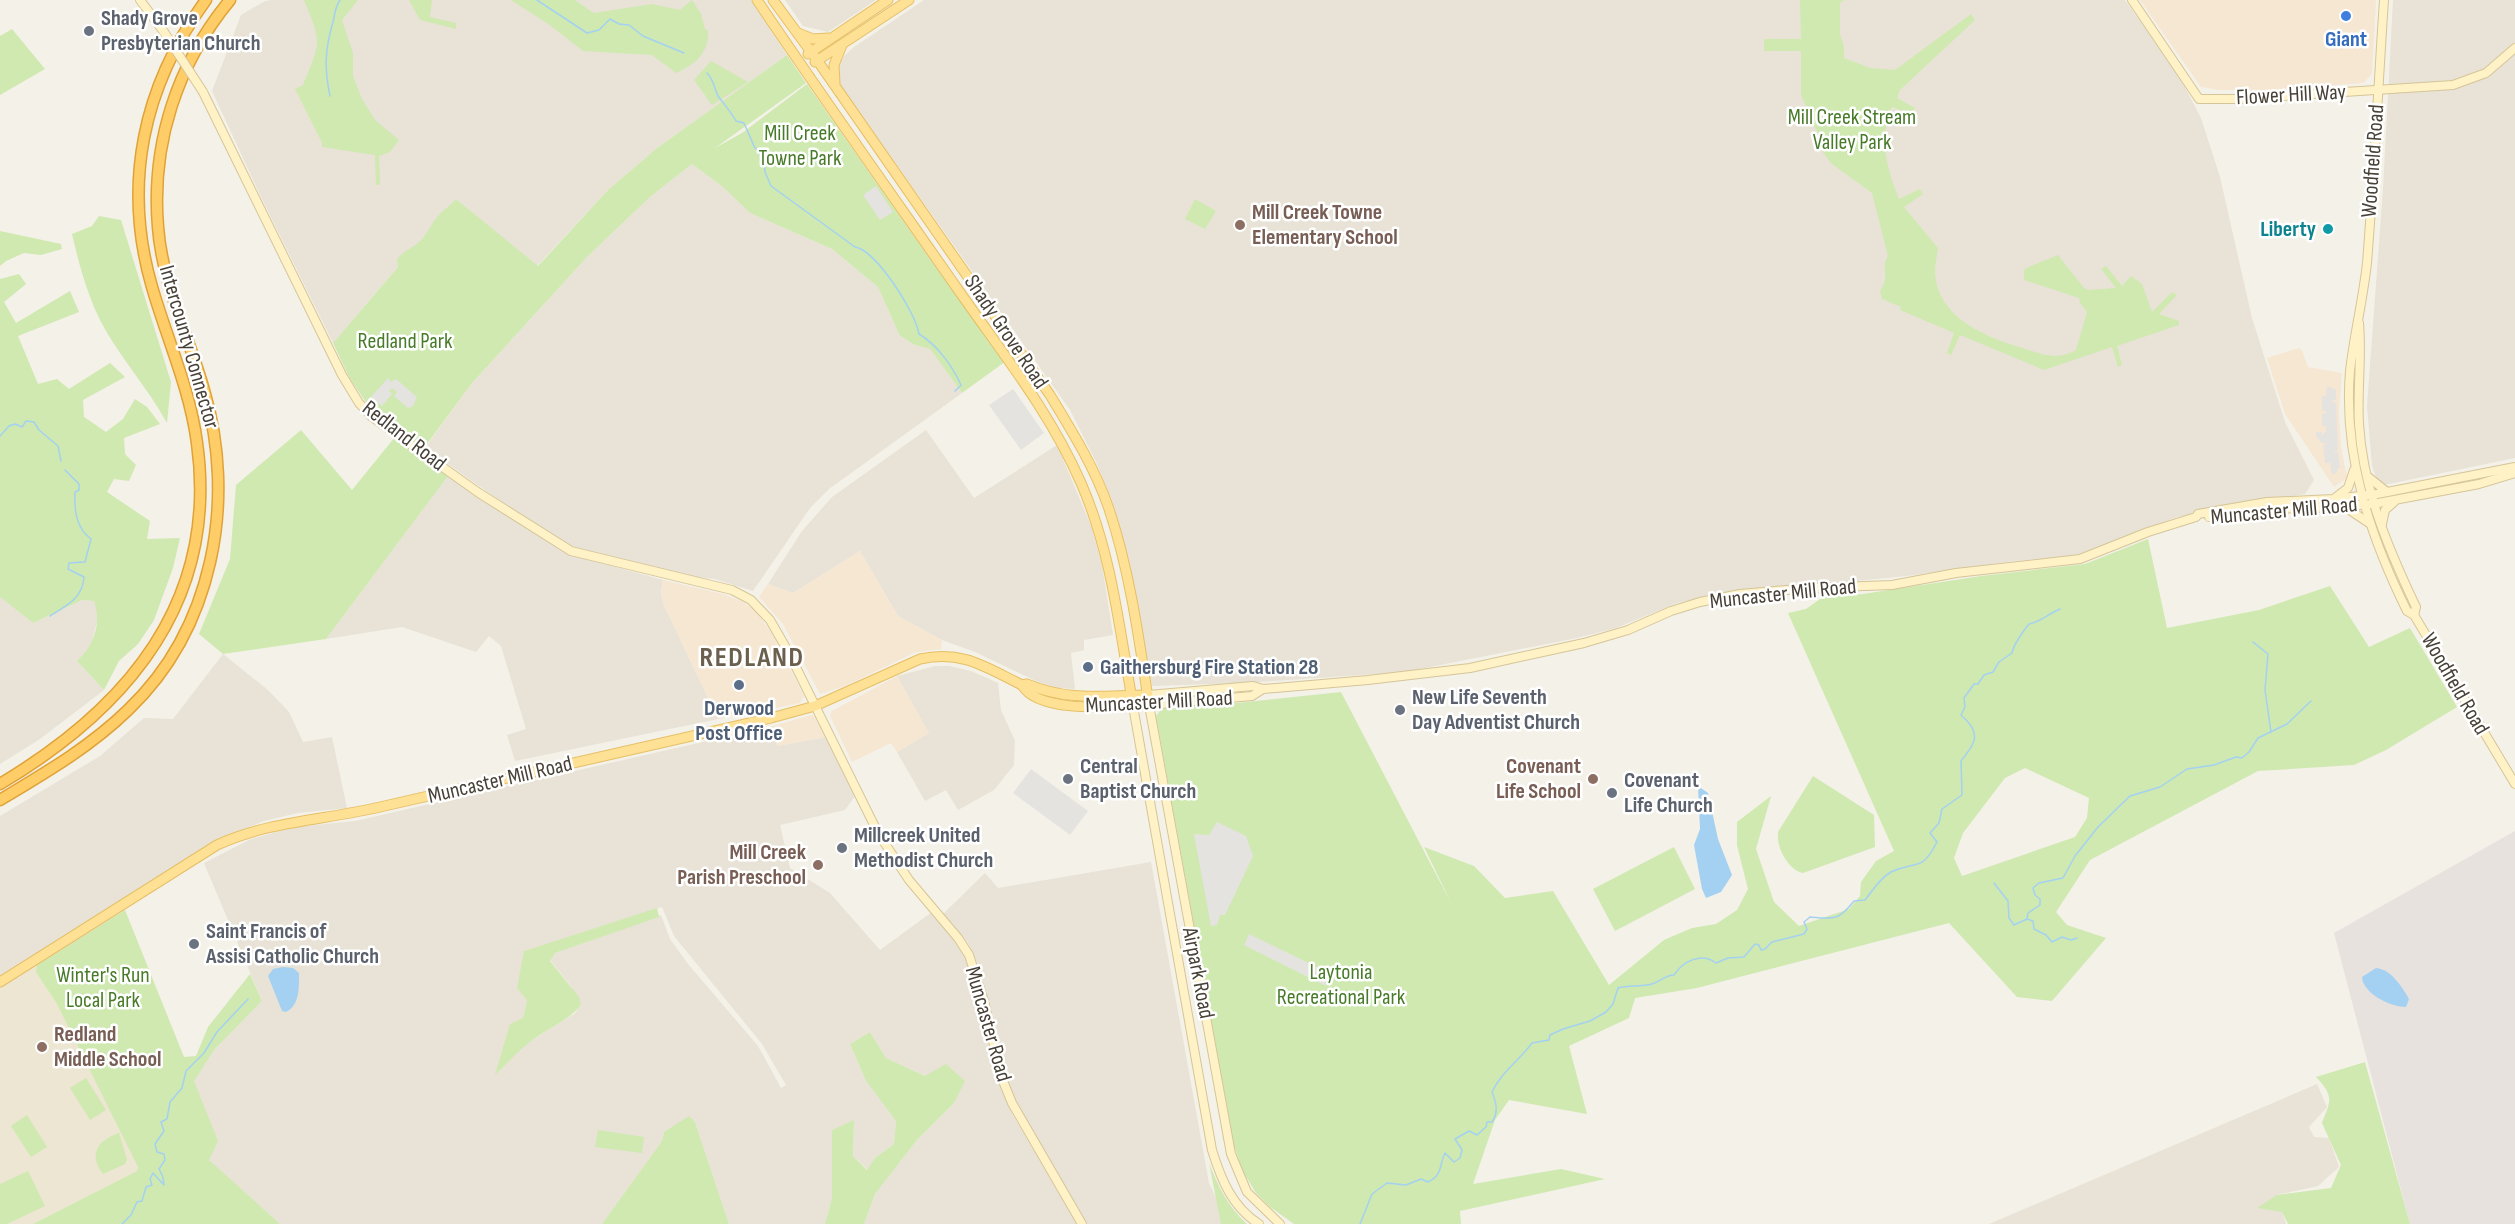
<svg xmlns="http://www.w3.org/2000/svg" width="2515" height="1224" viewBox="0 0 2515 1224" font-family="'Sofia Sans Condensed',sans-serif">
	<rect width="100%" height="100%" fill="#f4f1e8"/>
	<g fill="#e8e3d6" fill-rule="evenodd">
		<polygon points="272,0 519,0 641,40 697,61 594,13 575,0 751,0 787,55 657,148 608,190 537,266 456,199 333,343 260,195 212,91 241,15 265,1"/>
		<polygon points="785,0 876,0 828,32 803,26"/>
		<polygon points="924,0 2125,0 2178,74 2201,118 2220,177 2252,318 2285,422 2314,480 2305,494 2177,517 2128,535 2105,546 2069,557 2013,561 1907,576 1722,594 1677,603 1616,628 1577,638 1405,672 1243,683 1152,686 1115,509 1097,464 1070,410 841,86 836,71 844,56 854,47"/>
		<polygon points="2393,0 2515,0 2515,458 2384,485 2376,477 2372,466 2367,406 2383,189"/>
		<polygon points="692,164 723,187 750,213 832,249 878,287 900,336 915,345 930,349 962,393 829,489 810,508 753,591 715,579 685,576 573,547 536,526 425,448 472,383 588,256 650,197"/>
		<polygon points="926,430 974,498 1057,445 1092,528 1102,565 1113,635 1084,640 1084,650 1071,653 1075,689 1056,688 1038,682 975,652 942,640 898,616 860,551 793,593 768,584 802,531 832,497"/>
		<polygon points="448,476 568,554 663,580 661,592 663,603 718,719 515,761 507,735 526,729 501,646 489,636 476,652 402,627 326,639"/>
		<polygon points="0,597 33,623 82,600 94,601 99,614 90,650 77,661 104,690 40,739 0,764"/>
		<polygon points="223,654 268,690 289,712 303,742 332,737 347,808 298,813 264,821 221,838 0,977 0,816 100,756 144,718 173,719"/>
		<polygon points="935,666 949,666 971,671 998,683 1001,710 1015,741 1014,765 994,790 958,810 946,790 925,801 897,752 929,733 897,676"/>
		<path d="M 773,726 L 777,746 L 826,737 L 855,796 L 845,810 L 780,825 L 790,868 L 830,893 L 880,950 L 932,912 L 967,958 L 974,977 L 999,1083 L 1012,1114 L 1077,1224 L 864,1224 L 875,1194 L 917,1140 L 954,1103 L 925,1076 L 886,1058 L 870,1032 L 850,1044 L 866,1081 L 896,1121 L 894,1144 L 875,1158 L 868,1170 L 853,1156 L 854,1121 L 832,1130 L 832,1198 L 825,1224 L 729,1224 L 695,1122 L 689,1117 L 664,1132 L 662,1141 L 602,1224 L 280,1224 L 212,1164 L 194,1140 L 185,1100 L 197,1073 L 214,1050 L 262,1001 L 204,863 L 251,839 L 295,827 L 355,821 ZM 662,907 L 674,936 L 762,1044 L 786,1085 L 781,1088 L 758,1046 L 688,964 L 670,939 L 661,915 L 555,953 L 550,960 L 570,985 L 581,1005 L 574,1014 L 537,1037 L 515,1053 L 497,1073 L 523,1018 L 527,1000 L 524,951 Z"/>
		<polygon points="1151,862 1209,1183 1220,1206 1222,1224 1086,1224 1041,1149 1018,1106 1007,1080 978,964 968,943 943,914 985,873 998,888"/>
		<polygon points="2317,1084 2327,1107 2309,1127 2314,1137 2329,1138 2339,1167 2318,1186 2277,1195 2286,1224 1989,1224"/>
	</g>
	<g fill="#f6e7d3">
		<polygon points="2140,0 2376,0 2372,74 2363,83 2269,90 2220,90 2201,87"/>
		<polygon points="2299,348 2302,350 2308,367 2342,373 2339,412 2341,447 2347,478 2334,487 2285,414 2267,358"/>
		<polygon points="860,551 898,616 942,640 941,649 916,652 845,686 820,694 783,624 759,597 768,584 793,593"/>
		<polygon points="663,580 723,594 741,601 755,610 773,635 804,696 800,703 718,719 663,603 661,592"/>
		<polygon points="897,676 929,733 897,752 891,743 852,762 830,716 832,711"/>
		<polygon points="811,715 814,716 826,737 777,746 773,726"/>
	</g>
	<polygon fill="#e7e2dd" points="2515,831 2515,1224 2410,1224 2334,933"/>
	<polygon fill="#ede6d2" points="37,965 37,972 120,1105 150,1120 137,1171 33,1224 0,1224 0,988"/>
	<g fill="#cfe9b1" fill-rule="evenodd">
		<path d="M 304,0 L 358,0 L 342,20 L 353,53 L 353,76 L 362,99 L 375,120 L 399,140 L 390,152 L 379,156 L 380,185 L 376,185 L 375,155 L 322,147 L 322,143 L 295,89 L 303,85 C 321,41 322,44 304,0 Z"/>
		<polygon points="409,0 432,0 430,17 456,23 456,29 420,20"/>
		<path d="M 511,0 L 575,0 L 594,13 L 652,4 L 680,10 L 692,0 L 701,14 L 705,29 L 708,31 C 709,54 694,65 676,73 L 652,55 L 583,51 L 551,26 Z"/>
		<path d="M 1800,0 L 1844,0 L 1840,3 L 1840,34 L 1844,47 L 1844,58 L 1870,68 L 1895,70 L 1971,14 L 1975,20 L 1900,90 L 1897,98 L 1915,108 L 1911,114 L 1892,107 C 1878,137 1887,170 1899,199 L 1920,189 L 1923,194 L 1904,207 L 1938,248 C 1937,256 1935,264 1935,271 C 1936,316 1983,336 2019,347 C 2041,353 2054,362 2076,350 L 2087,312 L 2080,303 L 2079,298 L 2024,280 L 2024,270 C 2028,266 2050,259 2058,255 L 2084,288 L 2088,290 L 2116,288 L 2101,269 L 2106,266 L 2122,286 L 2131,276 L 2142,284 L 2152,312 L 2172,292 L 2177,295 L 2159,314 L 2179,321 L 2179,325 L 2117,346 L 2122,365 L 2118,367 L 2112,347 L 2044,370 L 1960,335 L 1951,355 L 1947,353 L 1954,333 L 1900,310 L 1901,307 L 1882,299 L 1880,291 C 1891,275 1880,268 1888,256 L 1872,193 L 1832,164 L 1814,141 L 1818,134 L 1801,95 L 1801,51 L 1764,51 L 1764,39 L 1801,39 Z"/>
		<polygon points="12,29 45,69 0,95 0,36"/>
		<path d="M 787,55 L 806,83 L 715,148 L 742,133 L 807,84 L 922,248 L 1006,361 L 962,393 L 930,349 L 915,345 L 900,336 L 878,287 L 832,249 L 750,213 L 723,187 L 692,164 L 650,197 L 588,256 L 472,383 L 419,455 L 448,476 L 326,639 L 223,654 L 199,634 L 230,559 L 236,485 L 301,430 L 352,490 L 399,432 L 365,401 L 349,377 L 333,343 L 398,267 L 397,260 C 403,250 412,249 419,242 C 428,234 431,223 439,215 C 443,210 451,205 456,199 L 538,266 L 608,190 L 657,148 Z"/>
		<polygon points="711,61 748,82 712,105 694,80"/>
		<polygon points="1195,199 1216,211 1205,229 1185,219"/>
		<path d="M 99,216 L 121,220 L 171,382 L 167,423 C 148,388 119,356 101,322 C 87,294 79,264 72,234 L 92,226 Z"/>
		<polygon points="0,231 61,244 62,249 41,255 24,253 6,261 0,266"/>
		<path d="M 19,274 L 26,284 L 4,302 L 16,323 L 70,291 L 79,312 L 18,336 L 38,384 L 57,379 L 69,389 L 110,363 L 125,377 L 83,400 L 84,417 L 106,432 L 123,419 L 135,399 L 147,407 L 160,424 L 124,438 L 125,454 L 136,465 L 129,481 L 114,479 L 107,492 L 150,521 L 147,539 L 180,538 L 173,568 L 154,620 L 138,644 L 119,661 L 104,690 L 77,661 C 94,646 102,623 94,601 L 82,600 L 33,623 L 0,597 L 0,279 Z"/>
		<path d="M 2148,539 L 2167,628 L 2259,610 L 2330,586 L 2369,647 L 2410,628 L 2457,707 L 2386,750 L 2354,765 L 2258,771 L 2090,860 L 2056,912 L 2067,925 L 2106,938 L 2052,1001 L 2017,997 L 1949,923 L 1697,988 L 1635,998 L 1629,1018 L 1569,1046 L 1587,1114 L 1509,1100 L 1495,1120 L 1473,1184 L 1561,1169 L 1605,1179 L 1460,1211 L 1461,1224 L 1294,1224 L 1269,1206 L 1256,1193 L 1242,1170 L 1234,1145 L 1156,716 L 1163,707 L 1208,706 L 1341,692 L 1452,905 L 1424,847 L 1474,866 L 1505,898 L 1553,891 L 1609,985 L 1664,940 L 1692,928 L 1716,924 L 1737,910 L 1748,889 L 1737,845 L 1737,822 L 1771,796 L 1756,849 L 1774,902 L 1799,926 L 1849,909 L 1860,896 L 1861,882 L 1876,861 L 1894,851 L 1788,613 L 1806,609 L 1823,597 L 1863,594 L 1981,576 L 2085,564 ZM 2025,768 L 2089,798 L 2087,818 L 2075,837 L 1962,876 L 1954,858 L 1963,833 L 2005,778 Z"/>
		<path d="M 1813,776 L 1874,815 L 1875,847 L 1803,873 C 1788,870 1776,847 1778,832 Z"/>
		<polygon points="1674,847 1695,889 1615,931 1593,889"/>
		<path d="M 657,908 L 659,917 L 555,953 L 550,961 L 579,997 L 581,1005 C 568,1021 550,1027 534,1039 C 520,1049 508,1062 495,1075 L 510,1024 L 523,1018 L 527,1000 L 517,988 L 524,951 Z"/>
		<polygon points="125,910 184,1057 196,1056 208,1027 250,974 262,1001 214,1050 194,1081 218,1141 209,1160 280,1224 33,1224 137,1171 138,1167 57,1004 36,972 37,965"/>
		<polygon points="870,1032 886,1058 925,1076 946,1064 965,1081 954,1103 917,1140 875,1194 864,1224 825,1224 832,1198 832,1130 854,1120 853,1156 867,1170 875,1158 894,1144 896,1121 866,1081 850,1044"/>
		<path d="M 2365,1062 L 2410,1224 L 2288,1224 L 2282,1212 L 2257,1208 L 2277,1195 L 2331,1188 L 2341,1165 L 2322,1123 C 2331,1100 2334,1096 2316,1077 Z"/>
		<polygon points="86,1078 106,1110 90,1120 70,1088"/>
		<polygon points="27,1115 47,1147 31,1157 11,1126"/>
		<polygon points="689,1116 695,1122 729,1224 602,1224 662,1141 664,1132"/>
		<polygon points="598,1130 644,1137 642,1153 595,1147"/>
		<path d="M 119,1133 L 127,1159 L 125,1164 L 103,1174 C 88,1154 97,1141 119,1133 Z"/>
		<path d="M 1209,1163 C 1218,1186 1228,1207 1247,1224 L 1221,1224 Z"/>
		<polygon points="28,1171 45,1206 7,1224 0,1224 0,1184"/>
	</g>
	<g fill="#e5e3e0">
		<polygon points="876,186 893,212 880,220 863,195"/>
		<polygon points="388,378 391,382 396,379 417,397 413,406 408,408 394,396 397,392 392,388 389,391 392,394 382,406 371,397"/>
		<polygon points="2327,386 2336,390 2336,400 2331,401 2336,403 2338,450 2333,452 2338,452 2340,468 2337,469 2337,473 2332,474 2330,463 2325,463 2323,445 2327,444 2322,443 2316,436 2316,432 2322,432 2322,436 2326,431 2326,426 2322,426 2322,414 2325,414 2326,411 2322,411 2322,396 2326,396"/>
		<polygon points="1013,389 1044,433 1021,450 989,405"/>
		<polygon points="1031,769 1088,811 1070,835 1013,793"/>
		<polygon points="1217,822 1246,836 1253,856 1225,915 1220,915 1217,925 1211,926 1194,834 1209,835"/>
		<polygon points="1249,934 1321,969 1326,986 1244,945"/>
	</g>
	<g fill="#a4d1f1">
		<polygon points="1698,786 1708,793 1718,839 1732,875 1721,892 1706,898 1702,889 1694,845 1700,829"/>
		<path d="M 283,967 L 293,968 L 299,973 C 299,987 300,1005 286,1012 L 282,1011 L 268,976 L 273,969 Z"/>
		<path d="M 2376,968 C 2391,969 2402,987 2409,999 L 2406,1007 C 2391,1007 2363,994 2362,977 Z"/>
	</g>
	<g fill="none" stroke-linecap="round" stroke-linejoin="round">
		<g stroke="#a4d1f1" stroke-width="1.5">
			<polyline points="537,0 587,33 599,30 610,19 619,24 629,25 643,36 684,53"/>
			<path d="M 707,73 C 714,80 714,88 718,96 C 724,104 731,112 736,121 L 744,123 L 754,146 L 764,160 L 765,172 L 771,186 L 855,247 C 876,250 916,313 919,334 C 937,345 952,365 961,385 L 955,391"/>
			<path d="M 330,96 C 324,68 325,49 333,22 C 335,14 335,7 340,0"/>
			<polyline points="0,436 9,426 15,424 22,427 26,421 34,422 39,430 58,446 61,461"/>
			<path d="M 50,616 C 66,606 83,598 84,577 L 68,569 L 69,563 L 85,562 L 91,539 C 76,528 74,510 75,492 L 79,490 L 79,484 L 65,470"/>
			<polyline points="2253,642 2268,654 2265,690 2271,732"/>
			<polyline points="1994,883 2008,901 2009,918 2014,925 2027,919 2033,921 2034,929 2046,935 2052,942 2062,937 2071,940 2077,938"/>
			<polyline points="2027,919 2028,913 2040,905 2040,899 2035,895 2033,888 2039,883 2063,878 2075,856 2098,827 2130,796 2160,787 2187,769 2214,765 2236,757 2242,758 2249,752 2258,738 2287,724 2311,701"/>
			<polyline points="122,1224 131,1215 137,1202 142,1201 146,1187 152,1185 150,1179 153,1173 164,1185 163,1177 159,1169 165,1160 164,1154 157,1152 155,1144 164,1131 161,1122 167,1119 170,1102 182,1088 186,1071 204,1053 217,1032 248,999"/>
			<path d="M 1360,1224 L 1372,1194 L 1387,1183 L 1406,1185 L 1421,1179 L 1428,1182 C 1443,1175 1439,1165 1445,1153 L 1454,1162 L 1460,1158 L 1462,1150 L 1455,1139 L 1469,1131 L 1477,1135 L 1486,1127 L 1487,1122 L 1492,1122 C 1499,1112 1496,1102 1492,1092 C 1502,1071 1519,1061 1532,1043 L 1549,1040 L 1550,1035 L 1563,1029 L 1590,1021 L 1606,1012 L 1613,1004 L 1618,988 C 1629,985 1640,987 1652,984 C 1660,982 1665,975 1674,975 C 1683,961 1702,952 1716,963 L 1728,958 L 1744,957 L 1755,944 L 1759,945 L 1761,950 L 1765,949 L 1772,942 L 1804,934 L 1807,929 L 1804,922 L 1810,917 C 1835,919 1838,921 1854,901 L 1865,900 C 1873,890 1880,878 1891,872 C 1917,860 1921,873 1937,842 L 1930,833 L 1939,823 L 1942,809 L 1962,795 L 1961,761 C 1976,742 1982,733 1961,715 L 1965,707 L 1964,698 L 1974,684 L 1978,684 L 1984,675 L 1993,672 L 1999,662 L 2012,653 C 2013,646 2023,631 2029,624 C 2040,622 2048,614 2060,609"/>
		</g>
		<g stroke="#d5c598" stroke-width="10">
			<g id="secondary">
				<polyline points="140,0 164,32"/>
				<polyline points="2132,0 2199,99 2236,99 2453,85 2486,73 2515,48"/>
				<path d="M 2384,0 C 2378,88 2374,176 2367,263 C 2363,300 2354,335 2350,371 C 2343,456 2370,536 2407,611 L 2414,615 L 2515,784"/>
				<polyline points="203,92 342,375 359,403 372,417 479,493 571,551 732,590 751,600 770,620 789,653 878,833 909,880 958,938 969,955 984,1001 1001,1076 1012,1103 1082,1224"/>
				<path d="M 2359,323 C 2362,357 2357,391 2359,424 C 2363,489 2388,548 2416,607 L 2414,615"/>
				<polyline points="2367,476 2387,492"/>
				<polyline points="2335,498 2348,488 2354,470"/>
				<polyline points="2345,507 2369,523"/>
				<polyline points="2209,517 2259,509 2314,508 2373,504 2479,484 2515,473"/>
				<polyline points="2382,524 2385,510 2394,502"/>
				<polyline points="1263,689 1252,696 1149,705 1231,1154 1247,1192 1280,1224"/>
				<polyline points="1148,695 1253,686 1263,689 1368,680 1470,668 1584,643 1628,630 1671,611 1700,602 1740,594 1810,588 1892,585 1956,573 2080,559 2148,532 2196,517 2198,514 2267,502 2333,499 2377,494 2515,467"/>
				<path d="M 1133,706 L 1212,1150 C 1221,1179 1232,1207 1259,1224"/>
			</g>
		</g>
		<g stroke="#e5bf65" stroke-width="11">
			<g id="primary">
				<path d="M 757,0 C 823,98 892,195 959,291 C 1003,354 1050,412 1081,483 C 1111,551 1119,626 1132,699"/>
				<path d="M 773,0 L 817,60 L 1050,395 C 1072,431 1095,468 1109,509 C 1130,572 1139,639 1149,705 C 1119,706 1039,715 1022,685"/>
				<polyline points="798,33 813,39 828,38"/>
				<polyline points="808,54 888,0"/>
				<polyline points="815,62 909,0"/>
				<polyline points="835,83 834,65 842,45"/>
				<path d="M 0,982 L 217,845 C 269,821 325,820 380,807 C 510,777 640,747 771,718 L 815,706 L 920,659 C 963,650 985,667 1022,685 L 1027,684 C 1070,702 1103,695 1148,695"/>
			</g>
		</g>
		<g stroke="#dfa237" stroke-width="13">
			<g id="highway">
				<path d="M 0,784 C 128,708 219,601 197,443 C 190,389 167,339 152,287 C 122,184 143,86 206,0"/>
				<path d="M 0,800 C 45,773 90,747 128,710 C 213,629 237,501 204,390 C 189,337 162,283 158,227 C 151,144 177,64 230,0"/>
			</g>
		</g>
		<use href="#secondary" stroke="#fff2c7" stroke-width="8"/>
		<use href="#primary" stroke="#ffe196" stroke-width="9"/>
		<use href="#highway" stroke="#ffcd68" stroke-width="10"/>
		<g stroke="#d5c598" stroke-width="10" stroke-linecap="butt">
			<polyline id="secondary-bridge" points="164,32 203,92"/>
		</g>
		<use href="#secondary-bridge" stroke="#fff2c7" stroke-width="8"/>
	</g>
	<circle fill="#3f7fe0" stroke="#fff" stroke-width="2" cx="2346" cy="16" r="6"/>
	<g fill="#6b7280" stroke="#fff" stroke-width="2">
		<circle cx="89" cy="31" r="6"/>
		<circle cx="1400" cy="710" r="6"/>
		<circle cx="1068" cy="779" r="6"/>
		<circle cx="1612" cy="793" r="6"/>
		<circle cx="842" cy="848" r="6"/>
		<circle cx="194" cy="944" r="6"/>
	</g>
	<g fill="#8d6e63" stroke="#fff" stroke-width="2">
		<circle cx="1240" cy="225" r="6"/>
		<circle cx="1593" cy="779" r="6"/>
		<circle cx="818" cy="865" r="6"/>
		<circle cx="42" cy="1047" r="6"/>
	</g>
	<circle fill="#0f9aa8" stroke="#fff" stroke-width="2" cx="2328" cy="229" r="6"/>
	<g fill="#5c6f8a" stroke="#fff" stroke-width="2">
		<circle cx="1088" cy="667" r="6"/>
		<circle cx="739" cy="685" r="6"/>
	</g>
	<g text-anchor="middle" dominant-baseline="central" stroke-width="5" stroke-linejoin="round" paint-order="stroke">
		<g font-size="22" font-weight="bold" fill="#5b616d" stroke="#fff" text-anchor="start">
			<text x="101" y="18">Shady Grove<tspan x="101" dy="25">Presbyterian Church</tspan></text>
			<text x="1412" y="697">New Life Seventh<tspan x="1412" dy="25">Day Adventist Church</tspan></text>
			<text x="1080" y="766">Central<tspan x="1080" dy="25">Baptist Church</tspan></text>
			<text x="1624" y="780">Covenant<tspan x="1624" dy="25">Life Church</tspan></text>
			<text x="854" y="835">Millcreek United<tspan x="854" dy="25">Methodist Church</tspan></text>
			<text x="206" y="931">Saint Francis of<tspan x="206" dy="25">Assisi Catholic Church</tspan></text>
		</g>
		<g font-size="22" font-weight="bold" fill="#366cbe" stroke="#fff">
			<text x="2346" y="39">Giant</text>
		</g>
		<g font-size="22" fill="#484137" stroke="#fff">
			<text transform="translate(2291 95) rotate(-3)">Flower Hill Way</text>
			<text transform="translate(2373 161) rotate(-86)">Woodfield Road</text>
			<text transform="translate(1006 332) rotate(56)">Shady Grove Road</text>
			<text transform="translate(189 347) rotate(74)">Intercounty Connector</text>
			<text transform="translate(404 436) rotate(38)">Redland Road</text>
			<text transform="translate(2284 511) rotate(-5)">Muncaster Mill Road</text>
			<text transform="translate(1783 594) rotate(-6)">Muncaster Mill Road</text>
			<text transform="translate(2455 684) rotate(60)">Woodfield Road</text>
			<text transform="translate(1159 702) rotate(-3)">Muncaster Mill Road</text>
			<text transform="translate(500 780) rotate(-13)">Muncaster Mill Road</text>
			<text transform="translate(1198 973) rotate(79)">Airpark Road</text>
			<text transform="translate(988 1024) rotate(74)">Muncaster Road</text>
		</g>
		<g font-size="22" fill="#487b29" stroke="#fff">
			<text x="1852" y="117">Mill Creek Stream<tspan x="1852" dy="25">Valley Park</tspan></text>
			<text x="800" y="133">Mill Creek<tspan x="800" dy="25">Towne Park</tspan></text>
			<text x="405" y="341">Redland Park</text>
			<text x="1341" y="972">Laytonia<tspan x="1341" dy="25">Recreational Park</tspan></text>
			<text x="103" y="975">Winter's Run<tspan x="103" dy="25">Local Park</tspan></text>
		</g>
		<g font-size="22" font-weight="bold" fill="#785e54" stroke="#fff" text-anchor="start">
			<text x="1252" y="212">Mill Creek Towne<tspan x="1252" dy="25">Elementary School</tspan></text>
			<text x="1581" y="766" text-anchor="end">Covenant<tspan x="1581" dy="25">Life School</tspan></text>
			<text x="806" y="852" text-anchor="end">Mill Creek<tspan x="806" dy="25">Parish Preschool</tspan></text>
			<text x="54" y="1034">Redland<tspan x="54" dy="25">Middle School</tspan></text>
		</g>
		<g font-size="22" font-weight="bold" fill="#0d838f" stroke="#fff" text-anchor="end">
			<text x="2316" y="229">Liberty</text>
		</g>
		<g font-size="22" font-weight="bold" fill="#4e5e75" stroke="#fff" text-anchor="start">
			<text x="1100" y="667">Gaithersburg Fire Station 28</text>
			<text x="739" y="708" text-anchor="middle">Derwood<tspan x="739" dy="25">Post Office</tspan></text>
		</g>
		<g font-size="28" font-weight="bold" letter-spacing="1.5" fill="#6b5f4e" stroke="#fff">
			<text x="752" y="657">REDLAND</text>
		</g>
	</g>
</svg>
